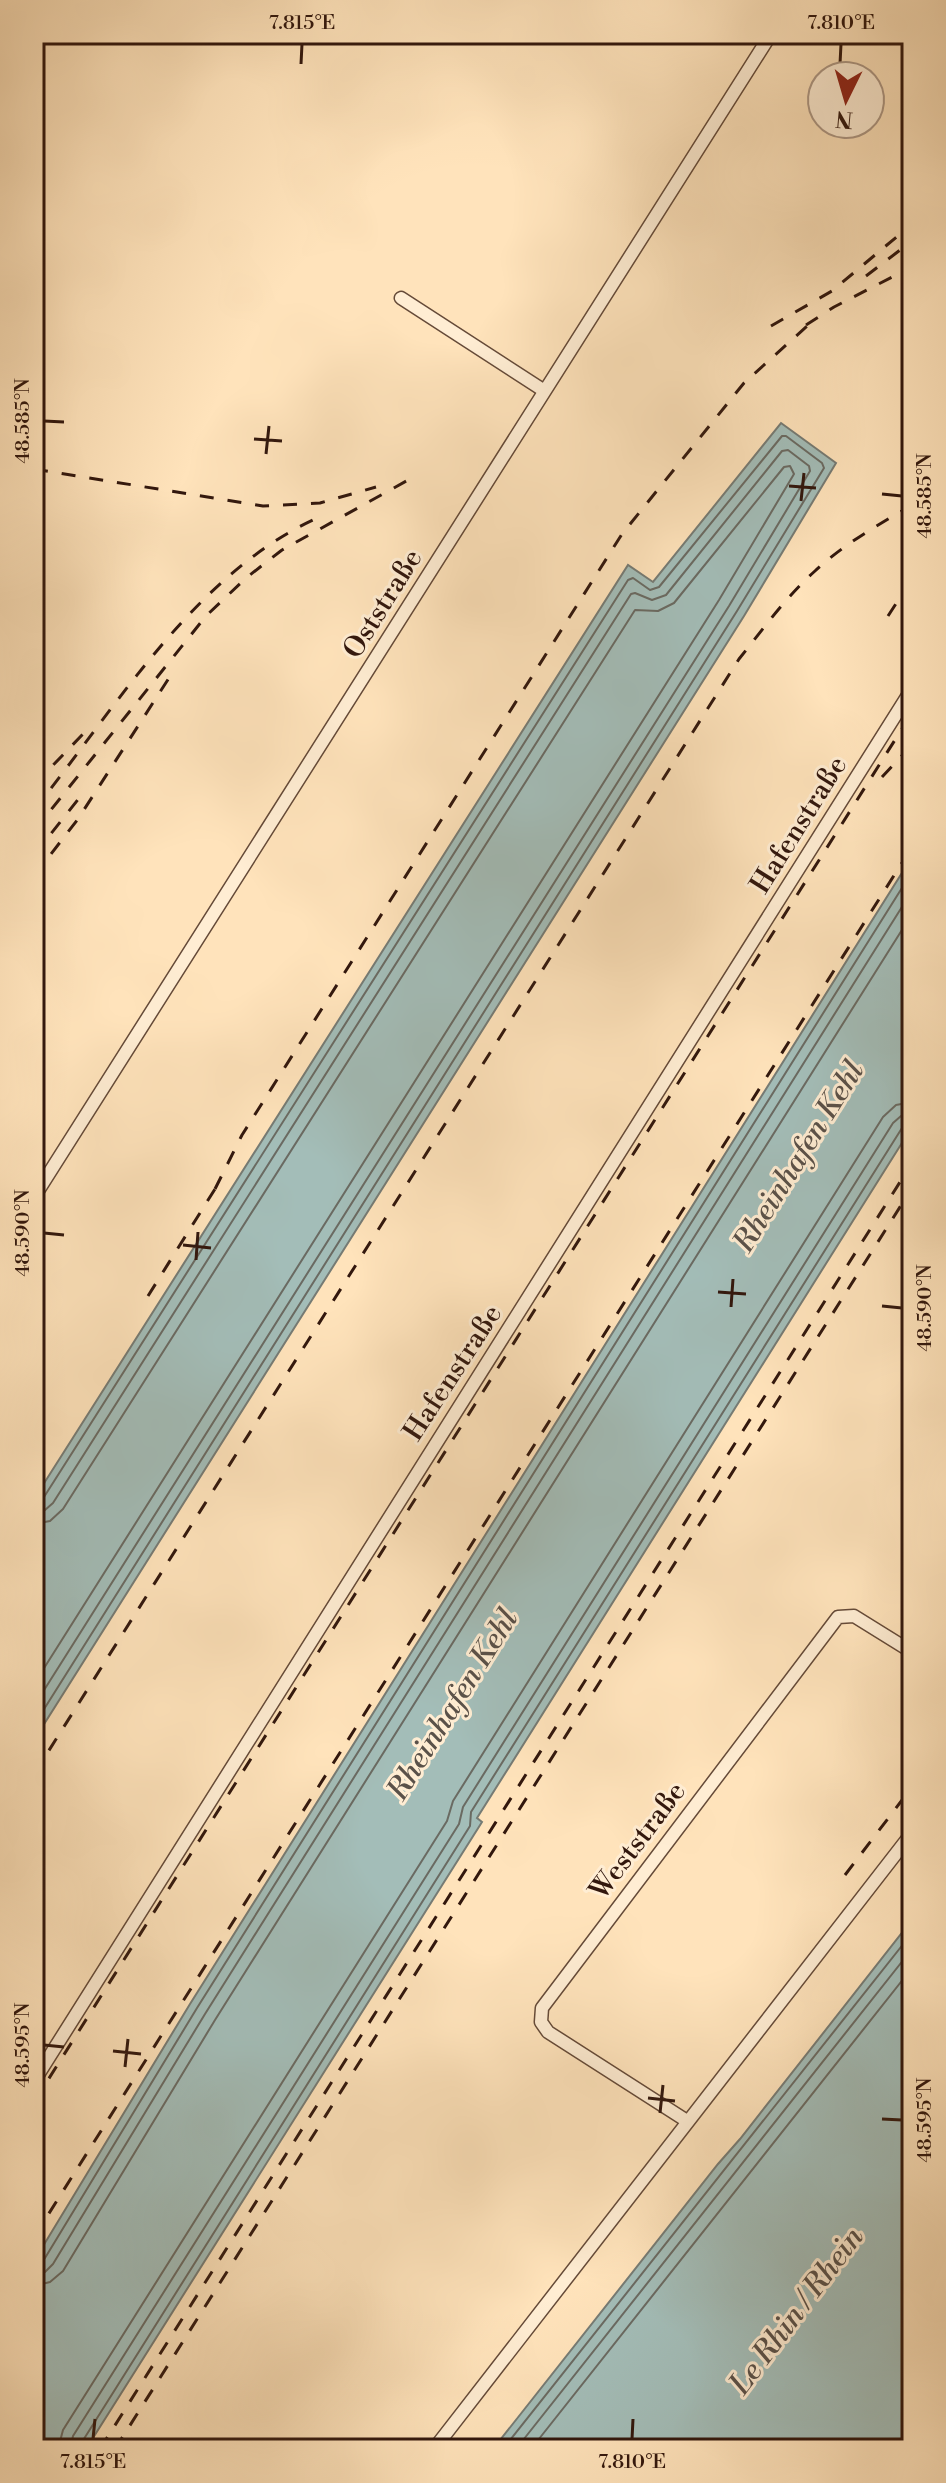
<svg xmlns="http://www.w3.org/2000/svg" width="946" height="2483" viewBox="0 0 946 2483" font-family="'Libre Bodoni',serif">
	<rect width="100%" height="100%" fill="#ffe3bb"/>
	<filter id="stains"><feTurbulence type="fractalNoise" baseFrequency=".0025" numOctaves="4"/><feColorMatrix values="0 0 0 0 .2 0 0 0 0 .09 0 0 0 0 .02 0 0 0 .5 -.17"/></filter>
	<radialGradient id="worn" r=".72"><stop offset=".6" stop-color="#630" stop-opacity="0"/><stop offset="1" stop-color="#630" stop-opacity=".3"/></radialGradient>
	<g fill="#a3bdb8" stroke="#767b74" stroke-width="2">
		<polygon points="781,423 836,463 744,616 34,1740 34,1499 628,565 653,582"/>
		<polygon points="912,857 912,1127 477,1818 482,1822 86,2449 34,2449 34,2261 190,2004"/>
		<polygon points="912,1920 912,2449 493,2449 718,2164 740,2139"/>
	</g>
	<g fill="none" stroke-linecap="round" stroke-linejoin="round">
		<g stroke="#6a6a62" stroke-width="2">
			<polyline points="34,1502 44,1497 628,580 633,578 650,590 659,587 782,436 786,436 822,463 824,468 737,611 34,1725"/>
			<polyline points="34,1512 45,1510 53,1503 631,594 635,593 652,600 666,595 782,451 788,450 809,466 810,471 729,606 34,1706"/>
			<polyline points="34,1524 50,1521 63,1509 635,610 658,611 674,603 784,467 790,466 794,474 719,600 34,1684"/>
			<polyline points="34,2263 40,2263 45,2258 197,2008 912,872"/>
			<polyline points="34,2274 45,2272 53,2264 205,2014 912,891"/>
			<polyline points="34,2286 50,2282 63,2271 215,2020 912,914"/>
			<polyline points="58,2449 63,2430 447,1821 453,1801 883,1117 896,1105 912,1102"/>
			<polyline points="70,2449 73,2436 459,1824 463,1807 893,1123 901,1116 912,1114"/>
			<polyline points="80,2449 82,2442 470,1826 471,1812 902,1128 912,1124"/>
			<polyline points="503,2449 912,1933"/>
			<polyline points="516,2449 912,1949"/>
			<polyline points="531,2449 912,1968"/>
		</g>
		<g stroke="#654a38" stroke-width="15">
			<g id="minor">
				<polyline points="401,298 543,390"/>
				<polyline points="34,1197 771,34"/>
				<polyline points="34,2081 912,689"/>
				<polyline points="687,2121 548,2032 541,2022 542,2008 838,1617 854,1616 912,1652"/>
				<polyline points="434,2449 912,1833"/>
			</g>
		</g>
		<use href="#minor" stroke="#ffedd3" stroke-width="12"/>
		<g stroke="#32170d" stroke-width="3" stroke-dasharray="14 14" stroke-linecap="butt">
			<polyline points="866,276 912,241"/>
			<polyline points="806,325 834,307 894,276"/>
			<polyline points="771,326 832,291 912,224"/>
			<polyline points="34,469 263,506 320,503 376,487"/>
			<polyline points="888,616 912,579"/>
			<polyline points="882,777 912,745"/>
			<polyline points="34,785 83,734"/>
			<path d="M 34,810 C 115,709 194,575 315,519"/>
			<polyline points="34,831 206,616 246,578 282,550 410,479"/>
			<polyline points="34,855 84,792"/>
			<polyline points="34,876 78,819 169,678"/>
			<polyline points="215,1189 242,1135 622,534 744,383 815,319"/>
			<polyline points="148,1296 220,1181"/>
			<path d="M 34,1774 L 739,659 C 763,629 786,597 815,571 C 844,544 878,525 912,505"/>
			<polyline points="845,1875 912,1787"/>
			<polyline points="34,2102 912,713"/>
			<polyline points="34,2237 912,847"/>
			<polyline points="100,2449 912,1163"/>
			<polyline points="115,2449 912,1188"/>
		</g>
	</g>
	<path fill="none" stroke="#32170d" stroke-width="3" d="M 301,64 L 302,44M 840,64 L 841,44M 44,421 L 64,422M 254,439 L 282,441M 266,454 L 269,426M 789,486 L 816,488M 882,494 L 902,496M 801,501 L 804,473M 44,1233 L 64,1235M 183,1245 L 211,1248M 196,1260 L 198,1232M 718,1292 L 746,1294M 882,1306 L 902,1308M 731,1307 L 733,1279M 44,2045 L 64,2047M 113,2051 L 141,2054M 125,2067 L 128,2039M 648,2098 L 675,2101M 660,2113 L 663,2085M 882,2119 L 902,2120M 93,2439 L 95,2419M 632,2439 L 633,2419"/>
	<g text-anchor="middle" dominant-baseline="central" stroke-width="6" stroke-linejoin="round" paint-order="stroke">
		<g font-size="28" fill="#32170d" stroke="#ffedd3">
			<text transform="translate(383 604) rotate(-58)">Oststraße</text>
			<text transform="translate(799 825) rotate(-58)">Hafenstraße</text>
			<text transform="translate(453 1373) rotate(-57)">Hafenstraße</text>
			<text transform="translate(638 1841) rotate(-53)">Weststraße</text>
		</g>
		<g font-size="30" font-style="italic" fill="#5a5149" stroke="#ffedd3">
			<text transform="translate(799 1157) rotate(-58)">Rheinhafen Kehl</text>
			<text transform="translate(453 1705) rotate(-58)">Rheinhafen Kehl</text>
			<text transform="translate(797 2311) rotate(-53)">Le Rhin / Rhein</text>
		</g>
	</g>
	<rect width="946" height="2483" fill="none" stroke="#ffe3bb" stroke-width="88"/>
	<g transform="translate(846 100) rotate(185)"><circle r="38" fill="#ffedd3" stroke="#ad9784" stroke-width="2"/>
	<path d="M0-6L14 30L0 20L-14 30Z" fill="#8f2418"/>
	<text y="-12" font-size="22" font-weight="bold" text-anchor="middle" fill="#32170d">N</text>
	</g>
	<rect x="44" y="44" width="858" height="2395" fill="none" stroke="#32170d" stroke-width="3"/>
	<g font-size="20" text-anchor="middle" fill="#32170d">
		<text x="302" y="29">7.815°E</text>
		<text x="841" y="29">7.810°E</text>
		<text transform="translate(22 421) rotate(-90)" y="7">48.585°N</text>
		<text transform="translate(924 496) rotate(-90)" y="7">48.585°N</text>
		<text transform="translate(22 1233) rotate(-90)" y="7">48.590°N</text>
		<text transform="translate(924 1308) rotate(-90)" y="7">48.590°N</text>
		<text transform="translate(22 2045) rotate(-90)" y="7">48.595°N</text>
		<text transform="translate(924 2120) rotate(-90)" y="7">48.595°N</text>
		<text x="93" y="2468">7.815°E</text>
		<text x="632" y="2468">7.810°E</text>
	</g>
	<rect width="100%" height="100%" filter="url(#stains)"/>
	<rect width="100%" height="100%" fill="url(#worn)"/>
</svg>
